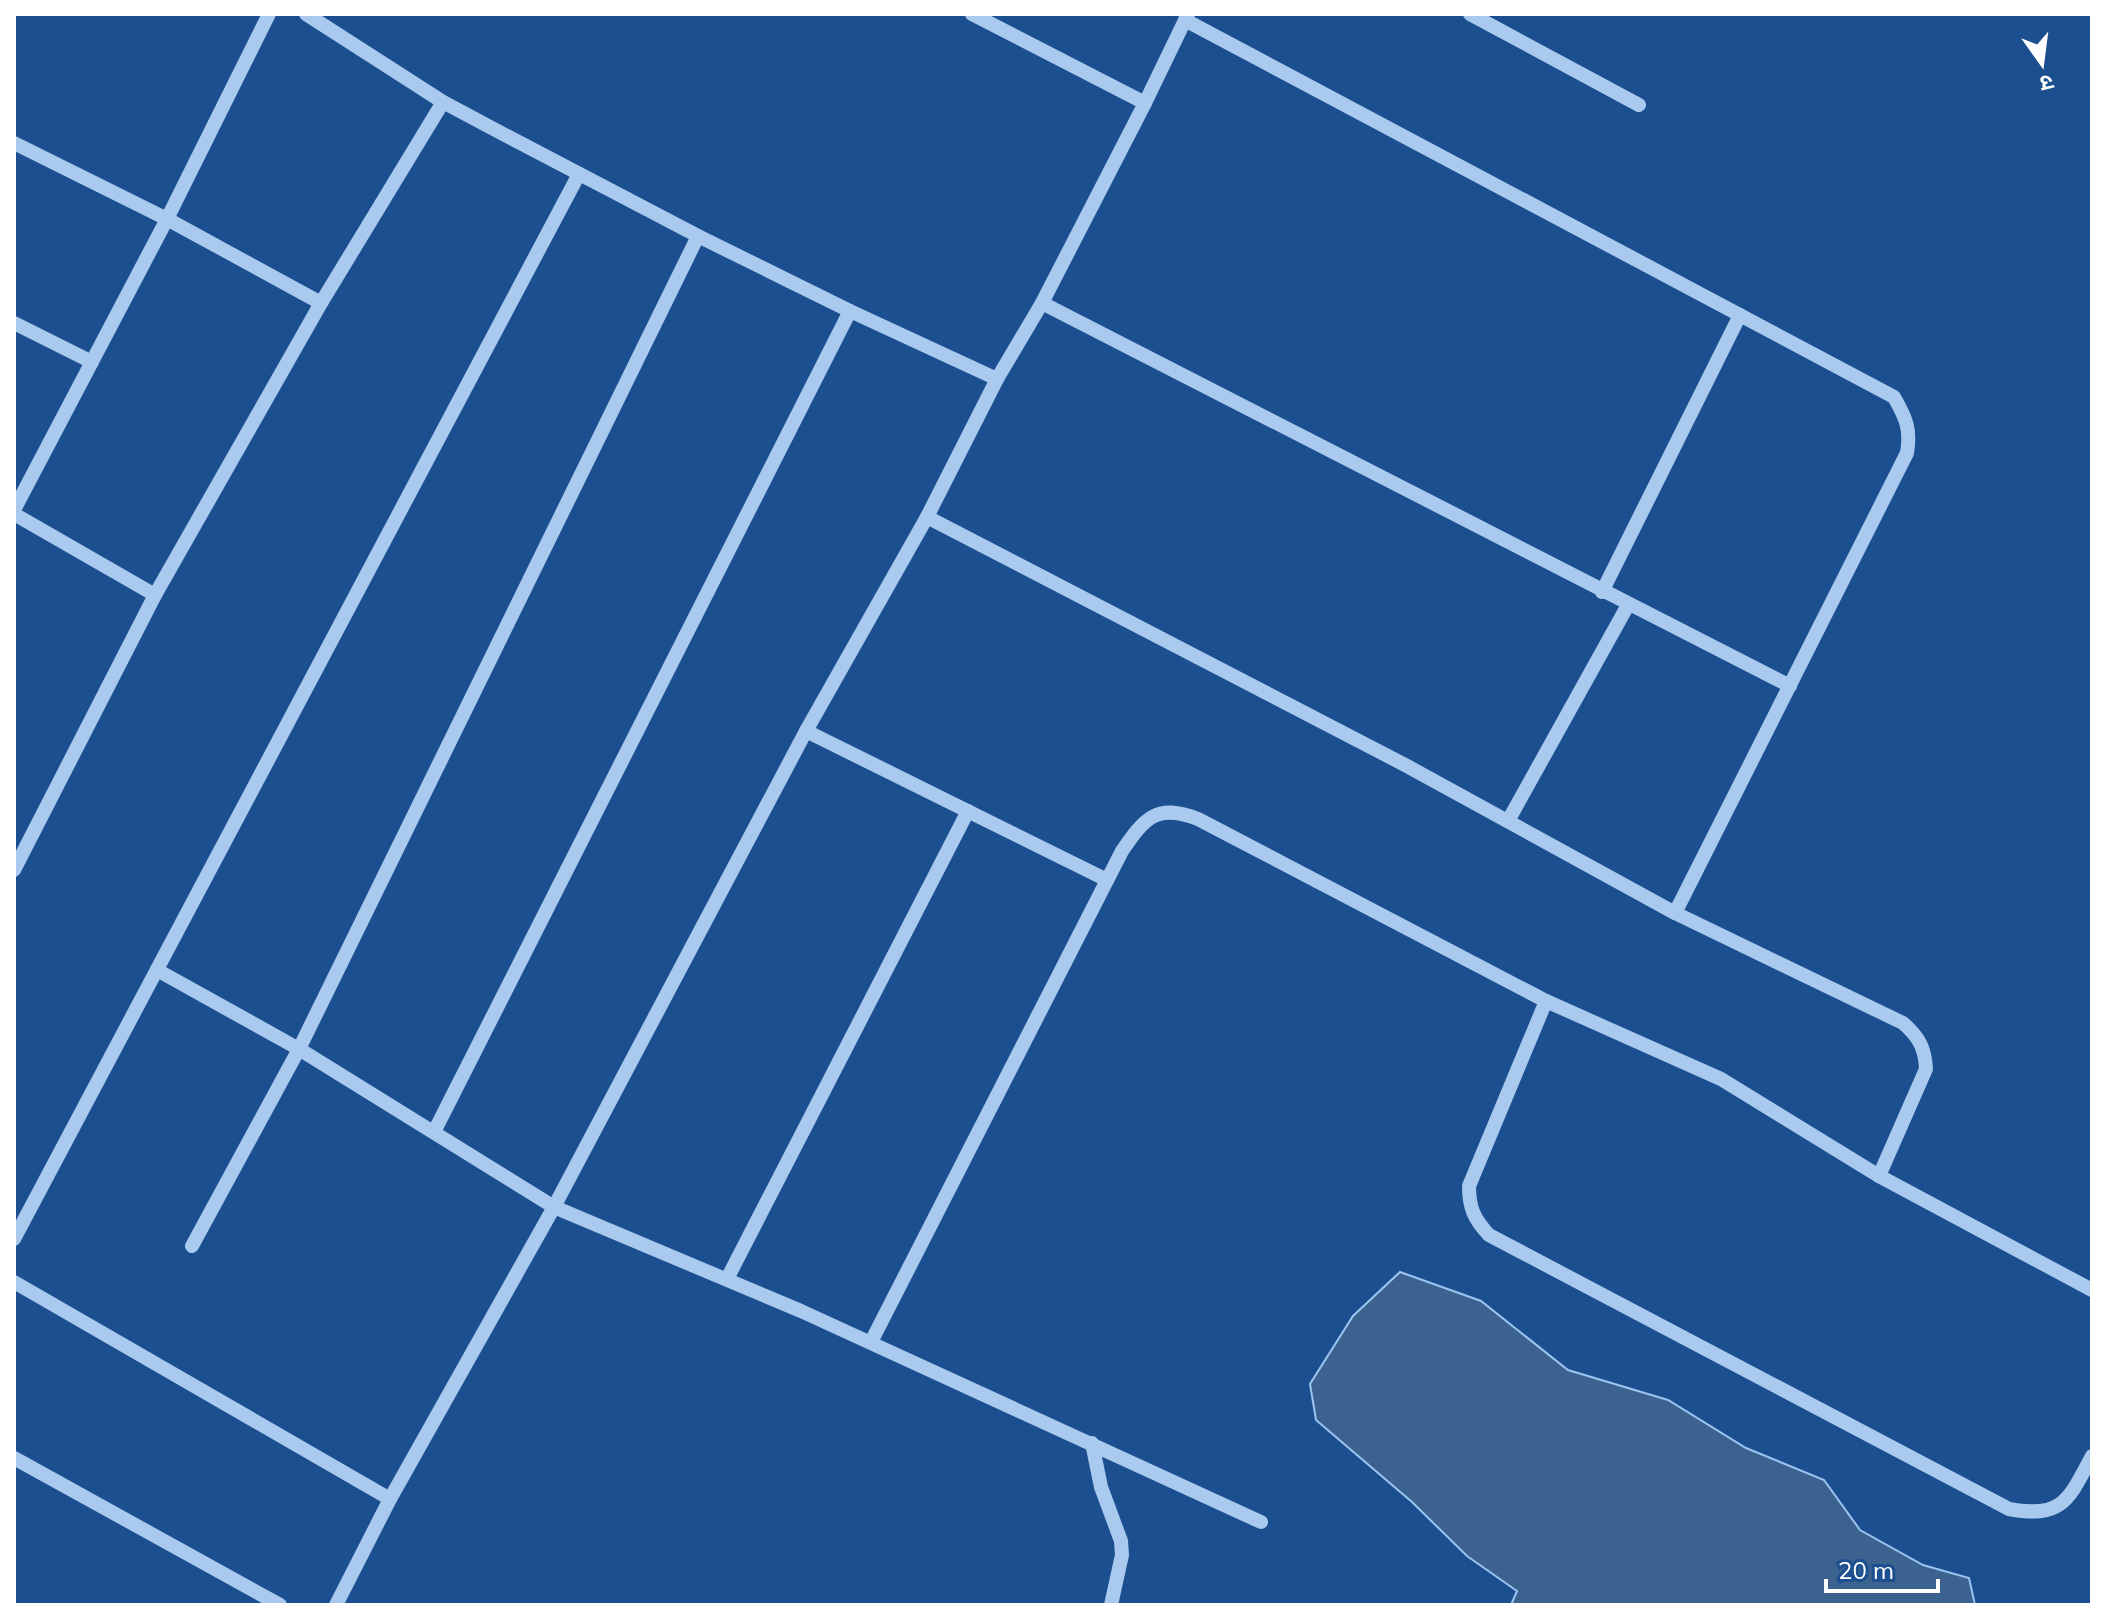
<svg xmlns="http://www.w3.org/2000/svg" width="2106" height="1619" viewBox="0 0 2106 1619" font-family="Mulish,'Noto Sans Devanagari',sans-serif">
	<rect width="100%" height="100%" fill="#1b4f8f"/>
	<polygon fill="#3c6290" stroke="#9cc4f0" stroke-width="2" points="1400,1272 1481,1301 1568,1370 1668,1400 1746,1448 1824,1480 1860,1530 1923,1565 1969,1578 1975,1605 1511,1605 1517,1591 1467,1556 1412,1502 1316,1420 1310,1384 1353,1316"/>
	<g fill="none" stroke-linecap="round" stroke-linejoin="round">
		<g stroke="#a9c9ee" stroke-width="14">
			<polyline points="306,14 443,102 507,136 698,236 850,311 997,379"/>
			<polyline points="972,14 1145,103"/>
			<polyline points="1470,14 1639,105"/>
			<path d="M 1185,20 L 1894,397 C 1906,418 1911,429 1907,453 L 1675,913"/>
			<polyline points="14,143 167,219 321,303"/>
			<polyline points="1042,303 1790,686"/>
			<polyline points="14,323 92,362"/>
			<polyline points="14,510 167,219 269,14"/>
			<polyline points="14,514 155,595"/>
			<path d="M 927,517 L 1407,766 L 1675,913 L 1903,1023 C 1919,1037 1925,1048 1926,1069 L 1879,1176"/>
			<polyline points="1602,592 1740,315"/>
			<polyline points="806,731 1107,880"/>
			<polyline points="1508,821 1628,605"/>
			<polyline points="14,870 155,595 321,303 443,102"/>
			<polyline points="157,970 299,1049 554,1207 801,1311 1261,1522"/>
			<path d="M 1546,1001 L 1469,1186 C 1469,1208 1474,1219 1489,1235 L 2009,1509 C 2063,1519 2069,1499 2092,1456"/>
			<polyline points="434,1132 850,311"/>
			<polyline points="14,1239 579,174"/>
			<polyline points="192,1246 299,1049 698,236"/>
			<polyline points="727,1279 968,811"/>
			<polyline points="14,1282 390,1499"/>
			<path d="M 871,1342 L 1122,851 C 1145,818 1156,803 1198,819 L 1546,1001 L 1721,1079 L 1879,1176 L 2092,1290"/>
			<polyline points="1092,1443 1101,1487 1121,1541 1122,1555 1111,1605"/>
			<polyline points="14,1458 280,1605"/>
			<polyline points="336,1605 390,1499 554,1207 806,731 927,517 997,379 1042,303 1145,103 1188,14"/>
		</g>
	</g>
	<rect width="2106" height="1619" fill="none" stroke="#ffffff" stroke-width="32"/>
	<g transform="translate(2042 64) rotate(166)" stroke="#1b4f8f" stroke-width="6" paint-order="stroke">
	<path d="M0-6L14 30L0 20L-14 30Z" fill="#ffffff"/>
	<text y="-12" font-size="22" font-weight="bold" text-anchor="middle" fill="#ffffff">उ</text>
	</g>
	<path d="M1826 1579v12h112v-12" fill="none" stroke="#ffffff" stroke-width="4"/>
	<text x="1838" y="1579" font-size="24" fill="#ffffff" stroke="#1b4f8f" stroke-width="6" paint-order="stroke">20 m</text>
</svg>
